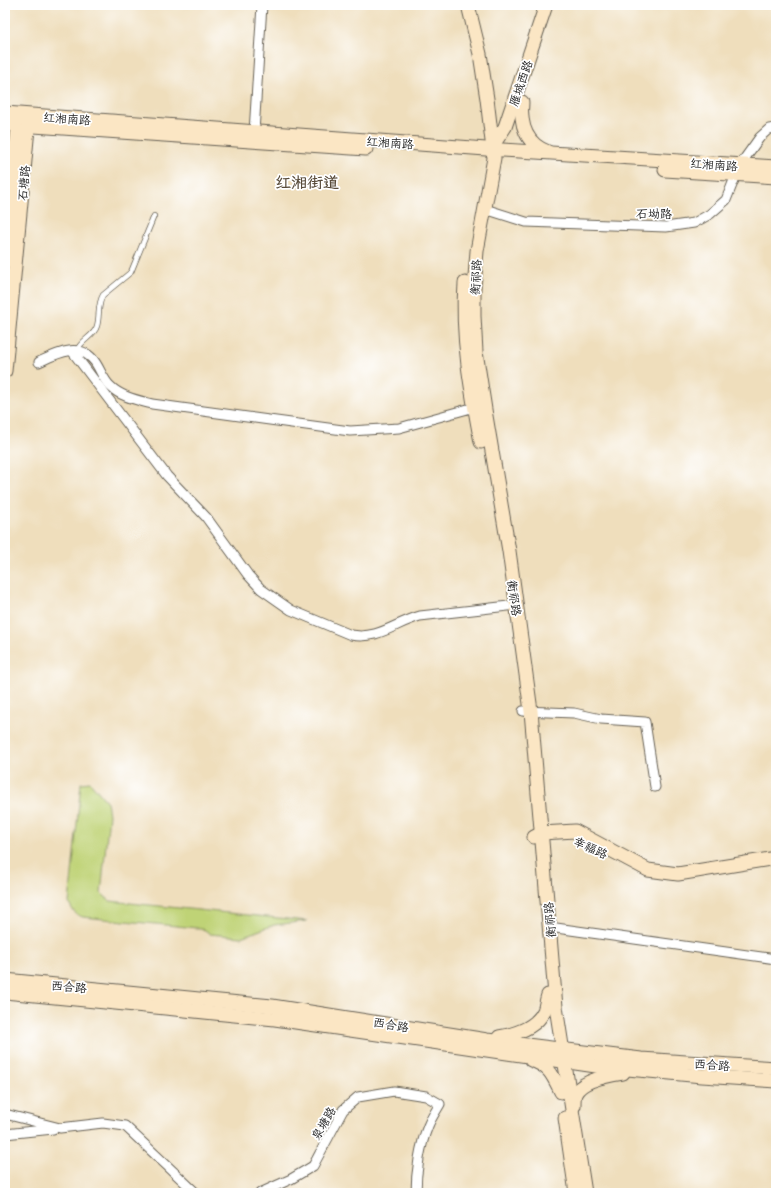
<svg xmlns="http://www.w3.org/2000/svg" width="781" height="1198" viewBox="0 0 781 1198" font-family="Mali,'LXGW WenKai TC',sans-serif">
	<rect width="100%" height="100%" fill="#fff"/>
	<filter id="ink" filterUnits="userSpaceOnUse"><feTurbulence type="fractalNoise" baseFrequency=".025" numOctaves="2"/><feDisplacementMap in="SourceGraphic" scale="8" xChannelSelector="R" yChannelSelector="G"/><feConvolveMatrix kernelMatrix="1 2 1 2 8 2 1 2 1" color-interpolation-filters="sRGB"/></filter>
	<filter id="wash" filterUnits="userSpaceOnUse"><feTurbulence type="fractalNoise" baseFrequency=".012" numOctaves="4" result="noise"/><feDisplacementMap in="SourceGraphic" scale="16" xChannelSelector="R" yChannelSelector="G"/><feGaussianBlur stdDeviation="0.9" result="paint"/><feColorMatrix in="noise" values="0 0 0 0 0 0 0 0 0 0 0 0 0 0 0 0 0 1.4 0 .05"/><feComposite in="paint" operator="in"/></filter>
	<g filter="url(#wash)">
		<rect width="100%" height="100%" fill="#efdebc"/>
		<path fill="#bfd376" stroke="#6e7849" d="M 90,782 L 107,802 L 109,815 L 101,893 L 110,901 L 307,921 L 274,925 L 241,937 L 210,934 L 205,930 L 197,928 L 83,917 C 75,915 73,911 69,903 L 81,783 Z"/>
	</g>
	<g filter="url(#ink)">
		<g fill="none" stroke-linecap="round" stroke-linejoin="round">
			<g stroke="#666054" stroke-width="6">
				<path id="lane" d="M 77,351 C 80,340 94,337 97,326 C 100,316 97,305 103,295 L 131,272 L 154,216"/>
			</g>
			<g stroke="#666054" stroke-width="11">
				<g id="street">
					<polyline points="254,132 262,5"/>
					<polyline points="485,209 526,222 666,227 694,223 710,214 726,200 740,165 760,137 769,129 776,128"/>
					<path d="M 72,351 L 167,476 L 206,517 L 248,575 L 261,589 L 291,610 L 351,635 C 378,640 395,623 420,616 L 517,605"/>
					<path d="M 39,362 C 56,354 80,341 95,362 C 100,369 103,379 110,386 C 121,397 137,400 152,404 L 350,431 L 399,428 L 475,407"/>
					<polyline points="523,711 574,713 601,719 645,722 655,787"/>
					<polyline points="549,927 776,959"/>
					<polyline points="5,1114 60,1128 103,1123 125,1126 196,1193"/>
					<polyline points="5,1134 53,1129"/>
					<path d="M 260,1193 L 291,1179 L 313,1166 L 343,1110 L 358,1097 L 394,1091 L 426,1096 L 440,1104 C 436,1111 431,1118 428,1126 C 420,1145 416,1172 416,1193"/>
				</g>
			</g>
			<g stroke="#666054" stroke-width="15">
				<g id="secondary">
					<polyline points="468,5 480,54 487,99 494,158 477,251 474,289 474,316 476,352 486,416 509,551 531,711 556,1007 585,1193"/>
					<path d="M 522,102 C 520,123 525,144 548,152"/>
					<polyline points="5,113 486,149 776,167"/>
					<polyline points="5,124 366,149"/>
					<polyline points="490,150 505,127 546,5"/>
					<polyline points="665,170 776,177"/>
					<polyline points="5,262 19,118"/>
					<path d="M 465,283 C 461,336 471,390 481,442"/>
					<polyline points="5,371 29,118"/>
					<polyline points="534,837 542,833 575,831 648,870 678,874 776,858"/>
					<polyline points="5,980 272,1006 487,1040 641,1059 776,1068"/>
					<polyline points="5,992 275,1019 596,1066 702,1076 776,1081"/>
					<path d="M 499,1037 C 516,1034 536,1028 544,1011 C 546,1006 546,1000 548,995"/>
					<path d="M 531,1060 C 550,1066 553,1076 561,1092"/>
					<path d="M 574,1106 C 574,1102 574,1097 575,1094 C 581,1080 610,1075 623,1073"/>
					<polyline points="565,1118 576,1193"/>
				</g>
			</g>
			<use href="#lane" stroke="#fff" stroke-width="4.5"/>
			<use href="#street" stroke="#fff" stroke-width="9"/>
			<use href="#secondary" stroke="#fbe6c4" stroke-width="13"/>
		</g>
	</g>
	<g text-anchor="middle" dominant-baseline="central" stroke-width="3.5" stroke-linejoin="round" paint-order="stroke">
		<g font-size="12" fill="#1c1c1c" stroke="#fff">
			<text transform="translate(520 83) rotate(-71)">雁城西路</text>
			<text transform="translate(67 118) rotate(4)">红湘南路</text>
			<text transform="translate(390 142) rotate(4)">红湘南路</text>
			<text transform="translate(714 164) rotate(4)">红湘南路</text>
			<text transform="translate(23 183) rotate(-85)">石塘路</text>
			<text x="654" y="213">石坳路</text>
			<text transform="translate(475 277) rotate(-87)">衡祁路</text>
			<text transform="translate(515 598) rotate(82)">衡祁路</text>
			<text transform="translate(591 847) rotate(25)">幸福路</text>
			<text transform="translate(549 920) rotate(-95)">衡祁路</text>
			<text transform="translate(69 986) rotate(5)">西合路</text>
			<text transform="translate(391 1024) rotate(9)">西合路</text>
			<text transform="translate(712 1064) rotate(4)">西合路</text>
			<text transform="translate(323 1123) rotate(-60)">泉塘路</text>
		</g>
		<g font-size="16" font-weight="bold" fill="#584b3a" stroke="#fff">
			<text x="307" y="181">红湘街道</text>
		</g>
	</g>
	<rect width="781" height="1198" fill="none" stroke="#fff" stroke-width="20"/>
</svg>
